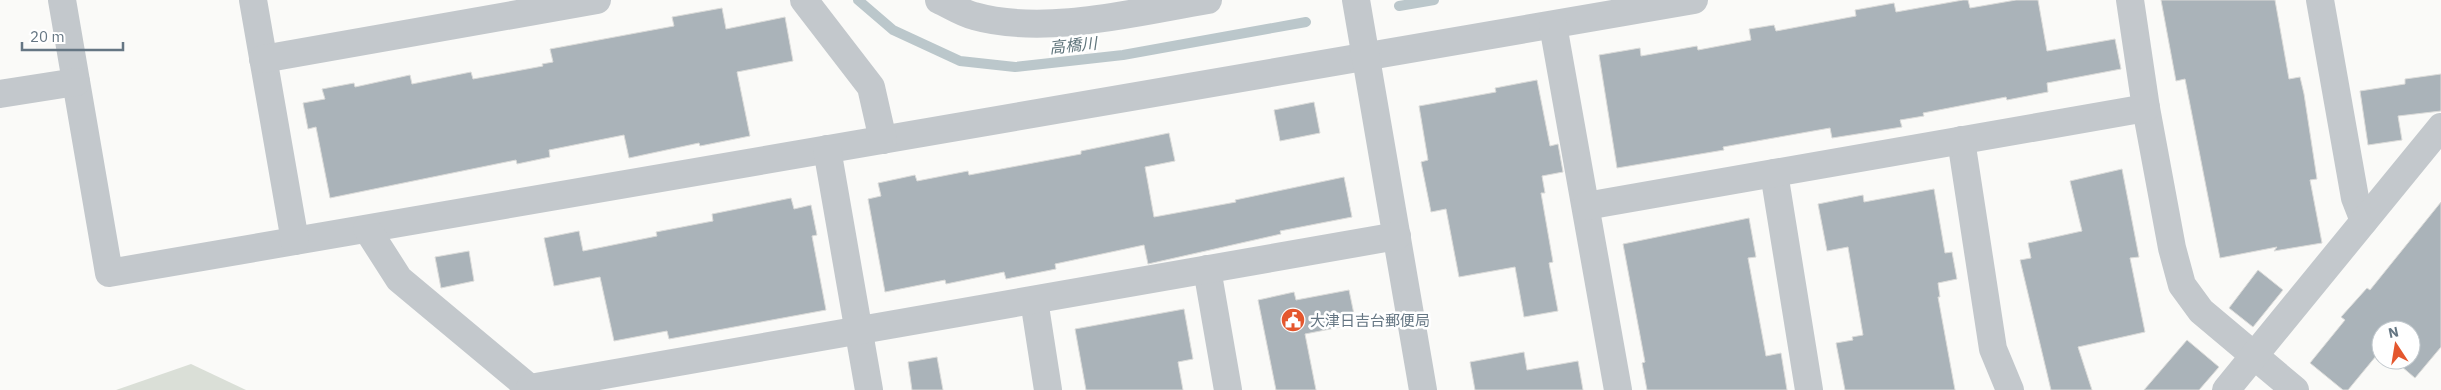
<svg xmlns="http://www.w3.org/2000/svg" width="2441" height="390" viewBox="0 0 2441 390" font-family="'IBM Plex Sans','Noto Sans JP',sans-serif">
	<rect width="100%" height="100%" fill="#fafaf8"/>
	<polygon fill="#dadfd7" points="191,364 246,390 116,390"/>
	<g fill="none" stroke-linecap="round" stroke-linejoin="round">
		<g stroke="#bbc7cb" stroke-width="10">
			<polyline points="858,0 893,30 960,61 1015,67 1123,55 1306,22"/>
			<polyline points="1399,6 1434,0"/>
		</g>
	</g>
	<g fill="#aab3b9" stroke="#dcdcda">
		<polygon points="1963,0 1968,0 1970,8 2016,0 2038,0 2047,51 2115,39 2121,69 2047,83 2048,92 2007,100 2006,97 1923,113 1924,116 1900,120 1902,127 1832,138 1830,128 1723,147 1724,150 1617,168 1599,55 1640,48 1641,56 1697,46 1698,50 1751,40 1749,29 1774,25 1776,31 1856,16 1855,10 1894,3 1896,12"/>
		<polygon points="2161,0 2275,0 2289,79 2300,77 2304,94 2317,179 2310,180 2322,243 2274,251 2277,247 2220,258 2185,79 2176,81"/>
		<polygon points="722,8 726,29 785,17 793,61 737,72 750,136 700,146 699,143 629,158 624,135 549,150 550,157 517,164 516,160 330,198 316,127 308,129 303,103 325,99 322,89 354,83 355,87 410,75 412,84 471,72 473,79 543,66 542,64 553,62 550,49 674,26 672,17"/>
		<polygon points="2441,74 2441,111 2398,116 2402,140 2368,145 2360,91 2405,84 2405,79"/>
		<polygon points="1537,80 1550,146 1558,144 1563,172 1542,176 1545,193 1541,193 1553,262 1549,263 1558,311 1524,317 1515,267 1459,277 1446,209 1431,212 1421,162 1428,160 1419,106 1496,92 1495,88"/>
		<polygon points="1314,102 1320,133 1280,141 1274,110"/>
		<polygon points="1169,133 1175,161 1145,167 1154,217 1236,202 1235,200 1344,177 1352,217 1280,231 1281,234 1148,264 1144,245 1055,264 1056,269 1006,279 1004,272 946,284 945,280 885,292 868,199 881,196 878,183 915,175 917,181 968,171 969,175 1081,154 1081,151"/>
		<polygon points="2122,169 2139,257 2130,258 2145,332 2078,347 2092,390 2051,390 2020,260 2031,258 2028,243 2082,231 2070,181"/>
		<polygon points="1934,189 1945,253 1952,252 1957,279 1938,283 1940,297 1938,297 1955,390 1845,390 1836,343 1853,340 1852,337 1863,335 1848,247 1827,251 1818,204 1863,195 1864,202"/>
		<polygon points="791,198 794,209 811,205 817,235 812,236 826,310 669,339 667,331 614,341 600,277 554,286 544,238 579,231 583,251 657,236 656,232 713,221 712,214"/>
		<polygon points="2441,202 2441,347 2415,378 2394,360 2411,360 2411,330 2381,330 2381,350 2348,390 2343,390 2310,363 2345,320 2341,317 2367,288 2370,290"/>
		<polygon points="1749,218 1756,257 1748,258 1766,356 1781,353 1787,390 1647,390 1642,363 1645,362 1623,244"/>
		<polygon points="469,251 474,281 441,288 435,257"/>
		<polygon points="2258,270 2283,290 2253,327 2229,308"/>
		<polygon points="1349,290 1356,324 1305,334 1316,390 1276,390 1258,300 1294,292 1296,300"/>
		<polygon points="1184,309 1193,359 1178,362 1183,390 1086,390 1075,329"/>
		<polygon points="2187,340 2219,367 2199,390 2144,390"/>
		<polygon points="1524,352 1527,370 1578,361 1583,390 1475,390 1470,362"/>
		<polygon points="937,357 943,390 912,390 908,362"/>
	</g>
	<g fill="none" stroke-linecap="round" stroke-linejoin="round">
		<g stroke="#c3c8cc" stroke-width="28">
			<polyline points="62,0 109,273 1694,0"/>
			<polyline points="253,0 295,241"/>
			<polyline points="804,0 871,87 883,140"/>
			<path d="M 939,0 C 950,5 962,13 974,16 C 1045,36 1136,12 1208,0"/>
			<polyline points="1356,0 1423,390"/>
			<polyline points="2130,0 2146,108 2172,248 2182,285 2201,311 2295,390"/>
			<polyline points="2320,0 2355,198 2364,221"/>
			<polyline points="1553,25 1618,390"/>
			<polyline points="263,59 597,0"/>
			<polyline points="0,94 76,82"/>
			<polyline points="1961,140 1993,349 2010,390"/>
			<polyline points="827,149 869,390"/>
			<polyline points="1774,173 1809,390"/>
			<polyline points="1586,206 2146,108"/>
			<polyline points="367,229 399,279 532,390"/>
			<polyline points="1207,269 1228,390"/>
			<polyline points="1034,300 1048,390"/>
			<polyline points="530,388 1397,236"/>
			<polyline points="2226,390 2441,127"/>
		</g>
	</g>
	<defs>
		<g id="civic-disc" transform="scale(1.25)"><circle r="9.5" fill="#e4572e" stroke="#fff"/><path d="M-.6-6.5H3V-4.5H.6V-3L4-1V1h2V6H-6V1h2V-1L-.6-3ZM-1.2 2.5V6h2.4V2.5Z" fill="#fff"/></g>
	</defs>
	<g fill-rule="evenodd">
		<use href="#civic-disc" x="1293" y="320"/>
	</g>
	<g text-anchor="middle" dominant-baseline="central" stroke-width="5" stroke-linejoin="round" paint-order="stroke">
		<g font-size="15" fill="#657683" stroke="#fff" text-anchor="start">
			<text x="1310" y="320">大津日吉台郵便局</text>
		</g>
		<g font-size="16" font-style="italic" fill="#60757c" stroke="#fff">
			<text transform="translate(1073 45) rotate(-6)">高橋川</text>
		</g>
	</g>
	<g transform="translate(2396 345) rotate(348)"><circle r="24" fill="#ffffff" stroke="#c1c8cd"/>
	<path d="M0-4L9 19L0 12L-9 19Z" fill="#e4572e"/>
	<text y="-8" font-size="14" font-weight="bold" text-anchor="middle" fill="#657683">N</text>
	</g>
	<path d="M22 42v8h101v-8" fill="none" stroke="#657683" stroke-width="2.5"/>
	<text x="30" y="42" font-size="15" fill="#657683" stroke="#ffffff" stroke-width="4" paint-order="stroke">20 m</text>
</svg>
